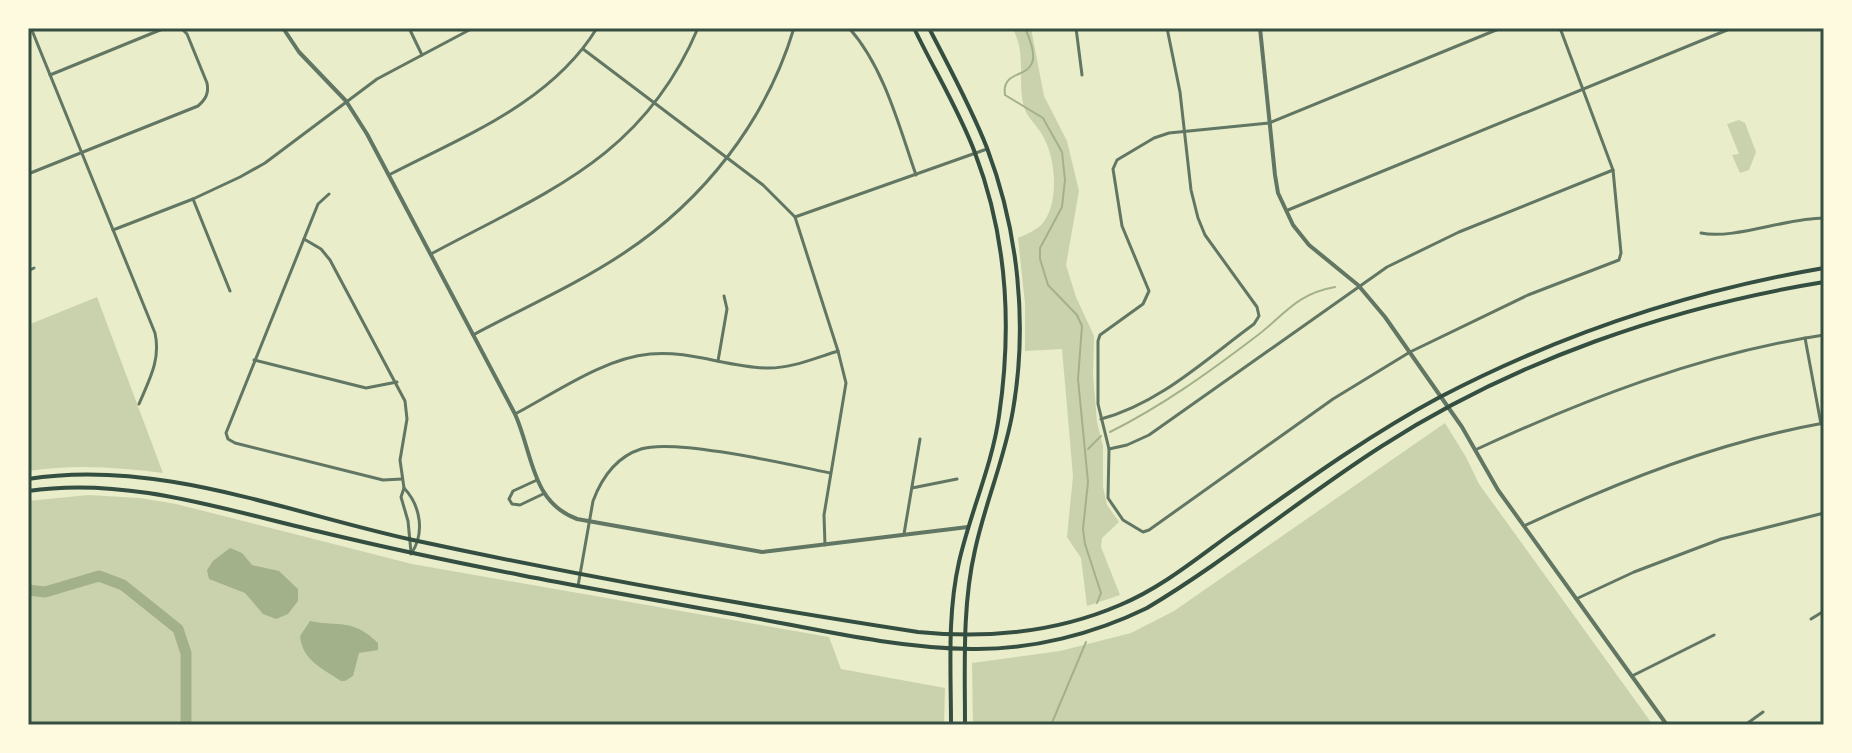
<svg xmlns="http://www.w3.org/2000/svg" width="1852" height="753" viewBox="0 0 1852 753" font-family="'Roboto Condensed',sans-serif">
	<rect width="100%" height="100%" fill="#e9edc9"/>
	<g fill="#cad2ad">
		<path d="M 1012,28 L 1031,28 L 1044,96 L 1067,141 L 1079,191 L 1066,265 L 1076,297 L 1094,336 L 1093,375 L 1097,422 L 1103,446 L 1103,487 L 1107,505 L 1119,522 L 1102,538 L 1101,547 L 1120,595 L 1087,606 L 1081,558 L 1067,537 L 1073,476 L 1062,349 L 1025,351 L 1025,303 L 1018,238 C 1025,235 1034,231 1040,226 C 1060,207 1056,160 1044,138 C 1039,127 1027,118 1024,107 C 1017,80 1027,52 1012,28 Z"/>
		<polygon points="1739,120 1745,123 1756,152 1749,170 1740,173 1732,155 1739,154 1727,124"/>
		<path d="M 97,297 L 163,473 C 117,467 74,464 28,471 L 28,325 Z"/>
		<polygon points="1445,423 1466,457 1479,484 1653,725 973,725 972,663 1060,651 1131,633 1174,611"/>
		<polygon points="88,495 140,498 176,504 412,564 829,637 841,669 945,688 944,725 28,725 28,501"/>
	</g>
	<g fill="#a3b18a">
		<polygon points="230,548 242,553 252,565 279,571 298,589 298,601 288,614 276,619 263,614 245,593 209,579 207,570 213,561"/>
		<path d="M 310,621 C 340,627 352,618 378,643 L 378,650 L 359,653 L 353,676 L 345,681 L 341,681 C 323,669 302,660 300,636 Z"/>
	</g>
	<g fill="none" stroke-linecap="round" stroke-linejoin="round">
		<g stroke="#a3b18a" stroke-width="2">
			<path d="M 1025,28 C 1053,89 1000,61 1005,95 L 1043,118 L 1062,152 L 1065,180 L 1062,207 L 1040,248 L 1040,259 L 1048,285 L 1077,315 L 1082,326 L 1078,379 L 1088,482 L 1083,529 L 1085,544 L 1101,593 L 1097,603"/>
			<path d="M 1110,432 C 1162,406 1208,373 1254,338 C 1284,316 1295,294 1335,287"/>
			<polyline points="1088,449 1101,436"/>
			<polyline points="1051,725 1086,642"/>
		</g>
		<polyline stroke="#a3b18a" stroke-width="11" points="28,590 45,592 99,576 123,585 178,629 186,653 186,725"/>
		<g stroke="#617663" stroke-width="3">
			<path d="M 31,28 L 155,333 C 161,360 149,380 139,404"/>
			<polyline points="409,28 422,55"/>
			<path d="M 849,28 C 884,67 899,126 916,175"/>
			<polyline points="1076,28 1082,75"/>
			<polyline points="1501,28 1269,123 1169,133 1154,138 1117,160 1113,169 1122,226 1149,291 1143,304 1100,335 1098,341 1098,404 1109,449 1108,498 1123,520 1143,532 1149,530 1333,399 1410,352 1528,295 1619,260 1621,253 1613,170 1560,28"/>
			<polyline points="583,49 763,185 795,217 838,351 846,383 824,515 825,545"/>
			<polyline points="50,75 165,28"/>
			<path d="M 28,174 L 198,106 C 206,99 209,93 207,83 L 187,34 L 181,28"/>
			<path d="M 389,175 C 464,136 551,103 597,28"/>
			<polyline points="329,194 318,204 226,433 228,439 235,443 383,480 402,479"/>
			<polyline points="193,199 230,291"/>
			<polyline points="1288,210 1732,28"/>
			<polyline points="795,217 987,149"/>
			<polyline points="113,230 193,199 240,177 265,163 377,79 473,28"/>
			<path d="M 1701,233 C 1733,240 1786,218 1824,218"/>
			<polyline points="304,239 321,249 330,260 405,401 407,419 400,460 404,488 401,497 408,521 411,552"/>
			<path d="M 431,254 C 546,192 643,158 698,28"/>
			<polyline points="28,271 34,268"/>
			<path d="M 473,335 C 523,308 576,285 624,253 C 704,200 766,121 794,28"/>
			<polyline points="1805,338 1821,424"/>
			<polyline points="254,360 366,388 397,382"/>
			<polyline points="718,361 727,309 724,296"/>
			<path d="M 515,414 C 555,393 604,358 650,354 C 689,350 727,367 766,368 C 790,369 815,358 838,351"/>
			<path d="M 1101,419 C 1159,404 1206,359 1254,324 L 1259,316 L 1257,307 L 1205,235 L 1198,218 L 1191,190 L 1180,92 L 1167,28"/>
			<polyline points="1109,449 1127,445 1149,435 1387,267 1459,232 1613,170"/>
			<path d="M 1475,450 C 1586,399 1703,353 1824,335"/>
			<polyline points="537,480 513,491 509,499 512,504 520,505 543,494"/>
			<path d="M 404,488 C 421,506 425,534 411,554"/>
			<polyline points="912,488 957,479"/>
			<path d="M 1524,526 C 1620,481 1718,442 1824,423"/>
			<polyline points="904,534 920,439"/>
			<path d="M 578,586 L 593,501 C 602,477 616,457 641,449 C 675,438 791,465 830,473"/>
			<polyline points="1576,599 1634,572 1721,539 1824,513"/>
			<polyline points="1811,619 1824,611"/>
			<polyline points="1632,676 1714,635"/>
			<polyline points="1745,725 1763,712"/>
		</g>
		<g stroke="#617663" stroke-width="4">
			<path d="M 283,28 L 299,52 L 346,101 L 367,134 L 515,414 C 533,454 531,502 577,519 L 762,552 L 968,527"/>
			<polyline points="1260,28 1275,175 1278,193 1293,225 1309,245 1358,285 1385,317 1462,427 1498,490 1667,725"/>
		</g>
		<g stroke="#344e41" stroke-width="4">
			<path d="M 914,28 C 934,70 959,110 975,153 C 1007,237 1012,328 999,416 C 992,466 970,513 959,562 C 947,615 951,671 951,725"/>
			<path d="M 929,28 C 949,67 971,107 987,148 C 1018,230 1028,323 1013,410 C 1005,458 985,503 975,550 C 962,606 965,668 965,725"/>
			<path d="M 28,479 C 156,458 289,513 413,540 C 580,576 749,606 918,632 C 988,639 1055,633 1120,605 C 1161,588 1196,559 1232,533 C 1300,485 1367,436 1440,397 C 1561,334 1690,291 1824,268"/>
			<path d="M 28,491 C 128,476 228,511 325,533 C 458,565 593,589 727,613 C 808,627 890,648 972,649 C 1031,650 1094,634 1147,608 C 1229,559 1302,497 1382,446 C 1514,361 1670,307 1824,282"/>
		</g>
	</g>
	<rect width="1852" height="753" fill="none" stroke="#fefae0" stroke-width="60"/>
	<rect x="30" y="30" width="1792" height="693" fill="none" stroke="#344e41" stroke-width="3"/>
</svg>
